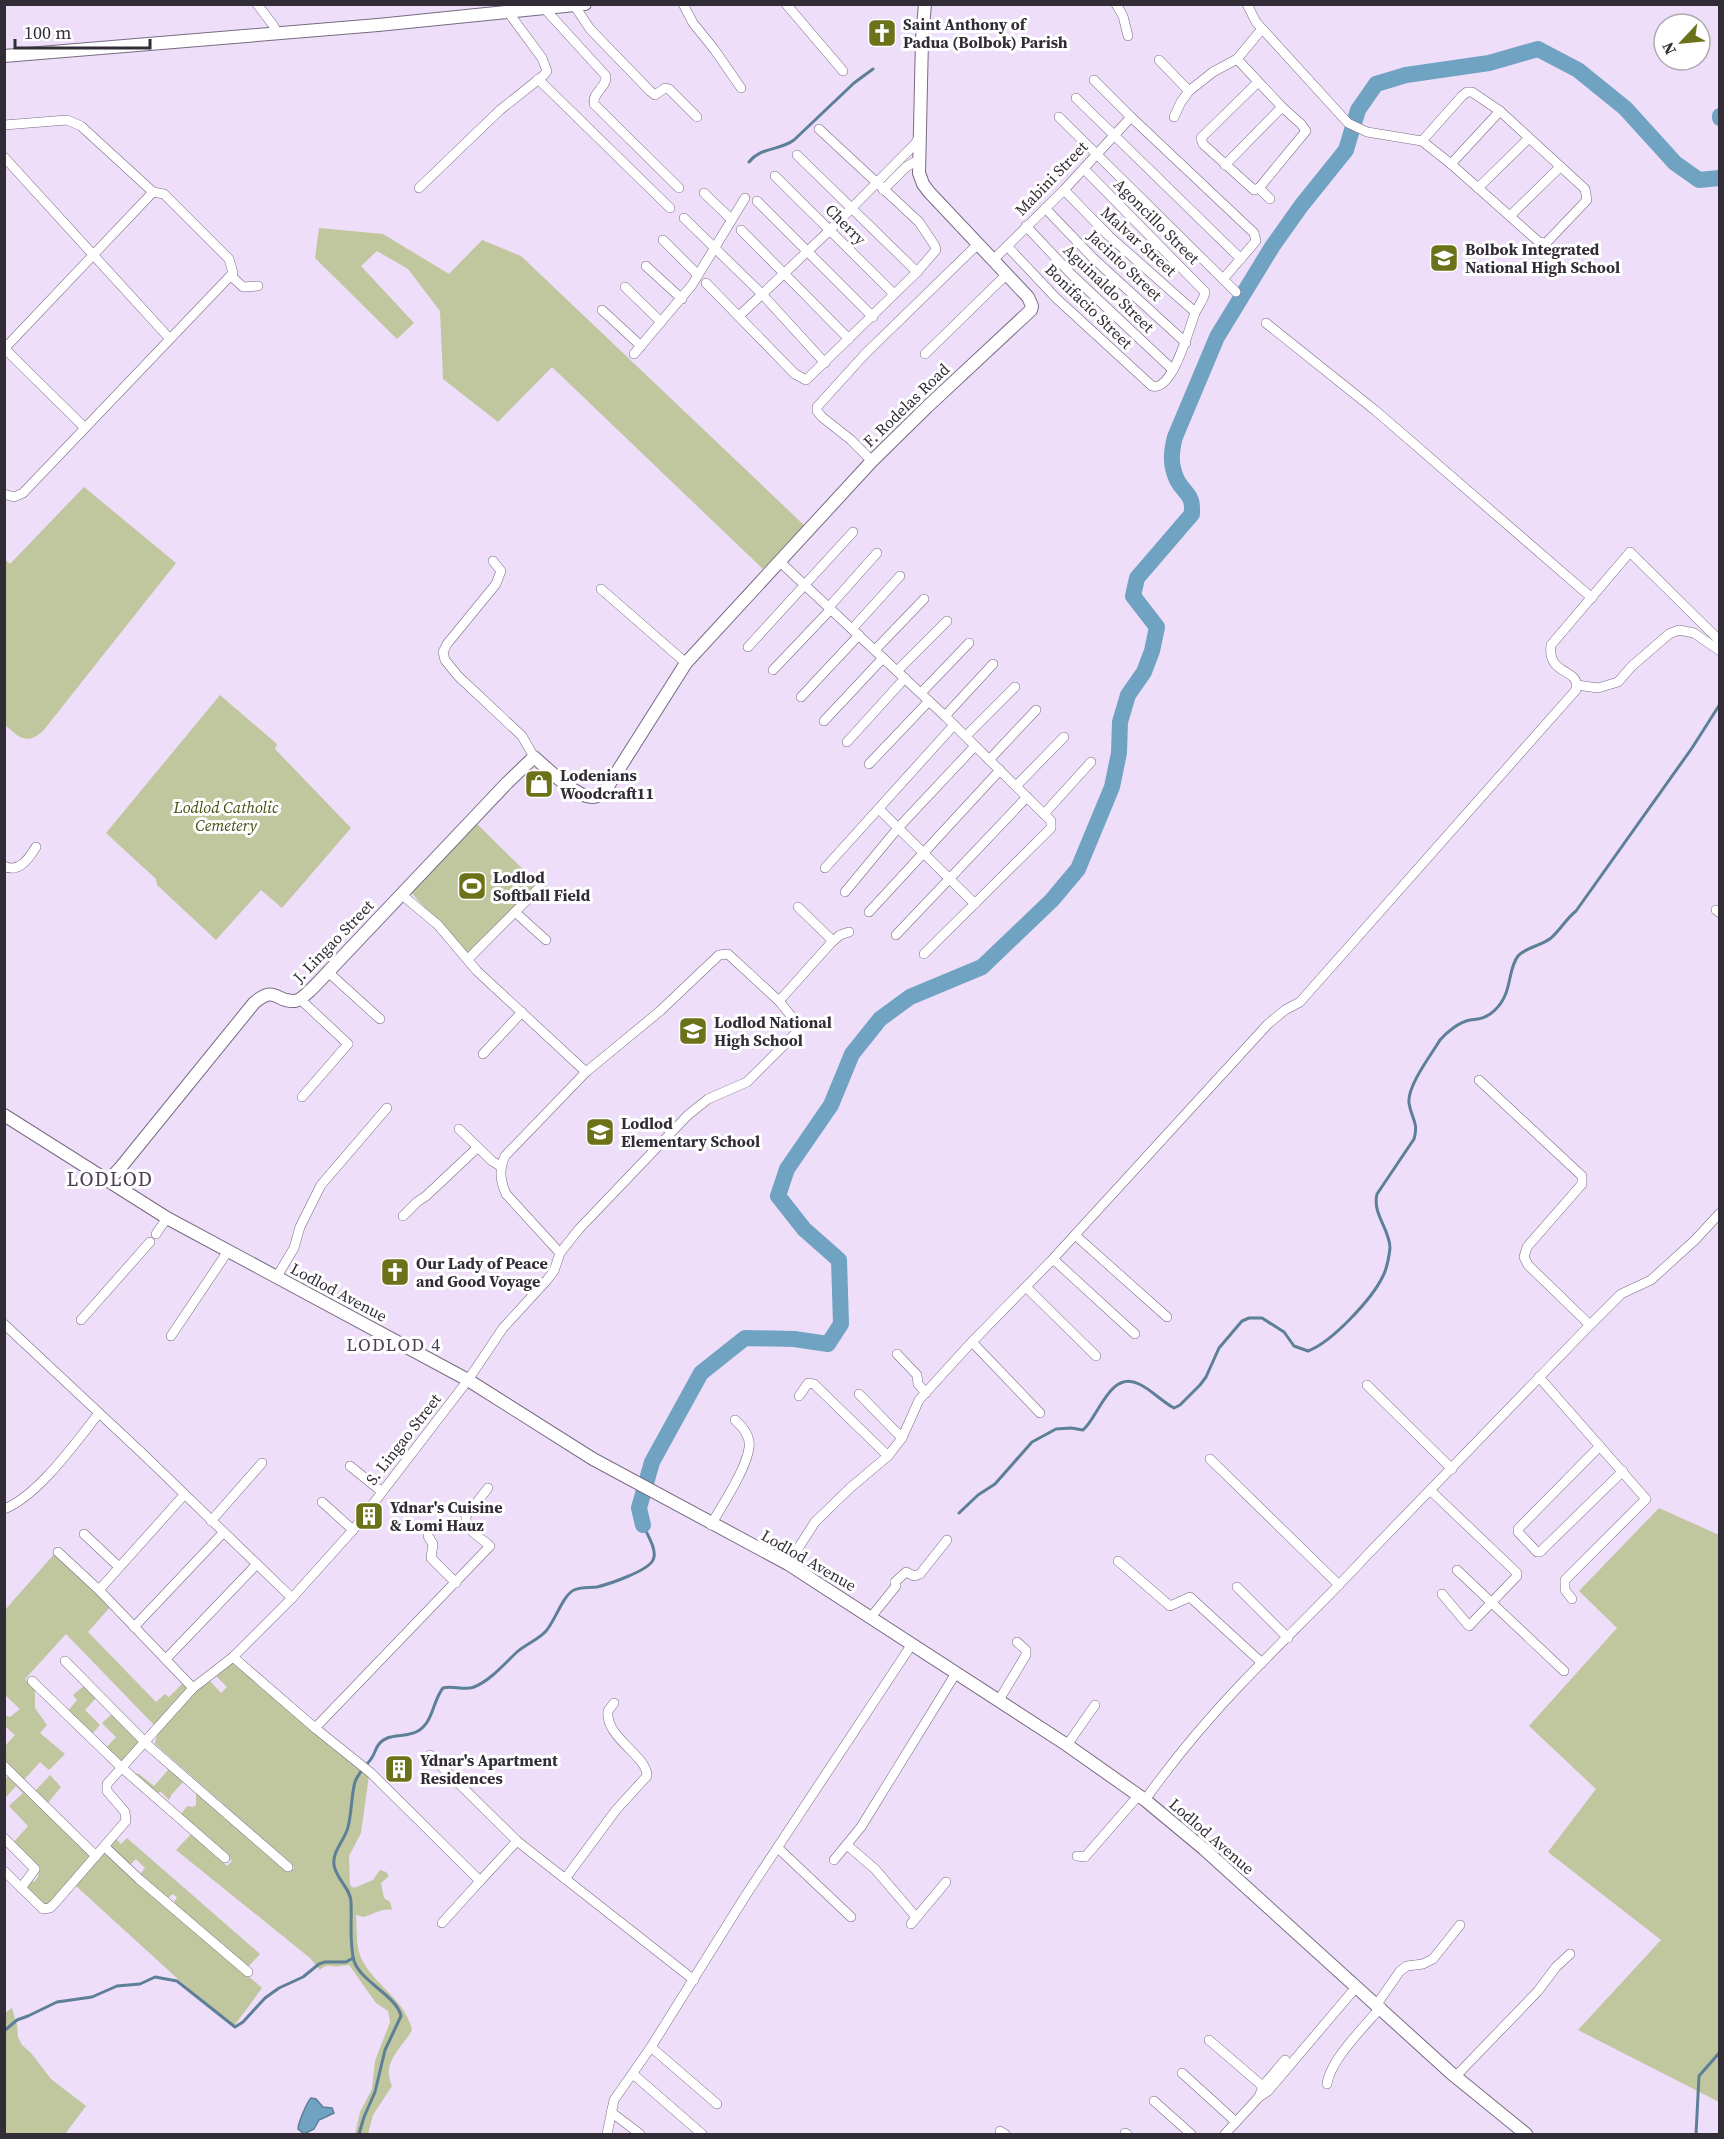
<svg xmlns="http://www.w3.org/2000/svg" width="1724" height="2139" viewBox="0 0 1724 2139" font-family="'Source Serif 4',serif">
	<rect width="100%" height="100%" fill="#eedef9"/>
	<g fill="#c0c69e">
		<polygon points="319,228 383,234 449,274 482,240 521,256 806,527 766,572 552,367 498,422 443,379 440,311 408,269 377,251 361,266 414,323 397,339 315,258"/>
		<path d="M 84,487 L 176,563 L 43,731 C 26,746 19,737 5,725 L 5,559 L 10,564 Z"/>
		<polygon points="220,695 277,744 275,749 351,828 282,908 261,890 216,940 157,885 156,879 106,833"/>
		<polygon points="474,821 537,883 468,955 407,888"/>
		<polygon points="1659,1508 1719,1535 1719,2102 1578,2030 1661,1940 1548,1852 1596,1789 1529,1726 1617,1628 1579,1591"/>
		<polygon points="56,1552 111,1606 88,1632 156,1702 165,1694 169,1697 184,1682 189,1687 155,1726 66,1634 25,1679 35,1690 35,1708 47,1725 40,1733 65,1754 49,1770 40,1762 23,1781 5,1763 5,1746 15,1735 5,1726 4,1715 10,1717 20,1709 5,1695 5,1610"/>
		<path d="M 232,1662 L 369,1776 L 361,1833 L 349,1856 L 350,1885 L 354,1888 L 373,1880 L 380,1870 L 386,1872 L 389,1876 L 381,1883 L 384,1898 L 390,1902 L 392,1910 C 382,1908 374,1914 364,1917 L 356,1915 C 357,1926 356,1942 359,1952 C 368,1982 405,1997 412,2030 C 402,2048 381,2062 392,2086 L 373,2115 L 368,2134 L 355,2134 L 360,2112 L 372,2089 L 375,2061 L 390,2022 L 388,2011 L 376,2003 L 349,1965 C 346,1965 343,1966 340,1966 C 331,1968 328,1962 320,1970 L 310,1958 L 176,1850 L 192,1833 L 224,1860 L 223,1862 L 227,1866 L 232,1861 L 181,1814 L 187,1806 L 193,1807 L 196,1805 L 196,1793 L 287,1871 L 290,1872 L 294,1868 L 292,1864 L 155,1744 C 155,1728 196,1690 210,1681 L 221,1693 L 227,1687 L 216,1676 Z"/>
		<polygon points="85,1685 97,1697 85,1710 100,1725 92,1734 68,1711 77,1700 73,1695"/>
		<polygon points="113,1713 141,1741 121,1762 107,1747 116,1737 102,1723"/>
		<polygon points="169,1769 183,1782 172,1794 169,1800 161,1792 155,1793 135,1773 139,1774 154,1786"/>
		<polygon points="10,1775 93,1857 46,1906 25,1886 31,1880 34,1882 38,1877 39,1869 13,1843 28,1826 9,1806 23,1793 16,1786 5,1798 4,1780"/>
		<polygon points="50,1775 61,1787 47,1804 34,1792"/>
		<polygon points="127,1838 260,1954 247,1968 168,1902 170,1899 174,1902 177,1897 172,1894 167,1900 139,1876 145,1868 136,1859 129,1866 109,1846 116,1839 121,1844"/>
		<polygon points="106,1851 262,1988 234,2026 179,1980 76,1886"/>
		<polygon points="12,2008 17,2025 18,2037 22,2045 31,2053 51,2079 86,2106 65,2134 5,2134 5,2013"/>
	</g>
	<path fill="#6fa3c1" stroke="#5d7f97" stroke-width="1.5" d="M 311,2098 L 316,2099 L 323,2107 L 332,2108 L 334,2113 L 319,2120 L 314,2129 L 304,2134 L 298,2129 C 298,2123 307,2102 311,2098 Z"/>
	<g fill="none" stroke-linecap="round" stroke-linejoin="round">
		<g stroke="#5d7f97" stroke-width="3">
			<path d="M 749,162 C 760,147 779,151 794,140 L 854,83 L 873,69"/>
			<path d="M 959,1513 L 978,1495 L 995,1484 L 1032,1442 L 1056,1429 L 1071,1428 L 1083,1430 C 1098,1418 1110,1369 1139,1384 C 1152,1390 1161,1401 1174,1408 L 1180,1405 L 1200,1385 L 1206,1377 L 1219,1348 L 1242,1321 L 1249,1318 L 1262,1318 L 1284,1332 L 1294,1346 L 1308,1351 C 1332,1342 1372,1299 1383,1276 C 1387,1268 1389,1257 1390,1248 C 1390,1229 1372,1214 1377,1194 L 1414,1139 C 1419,1122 1411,1118 1409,1103 C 1407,1086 1431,1055 1440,1040 C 1447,1032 1459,1022 1470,1020 C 1480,1019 1487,1018 1495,1010 C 1513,993 1507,970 1518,956 C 1526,947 1541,946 1551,938 C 1560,930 1566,919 1576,911 L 1692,748 L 1720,704"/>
			<polyline points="4,2031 17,2020 28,2016 57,2002 92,1997 117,1986 140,1984 155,1977 177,1981 235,2027 243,2022 265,1998 279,1988 303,1977 319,1964 325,1962 346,1962 353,1958"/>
			<path d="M 359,2134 L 364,2117 L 375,2092 L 385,2050 L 401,2016 C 397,1996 361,1982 354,1961 C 349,1942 352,1921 351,1902 C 351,1889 336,1879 334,1865 C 332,1851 345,1840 348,1827 C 352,1812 351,1796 355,1782 C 358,1773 366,1766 371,1759 C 374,1755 375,1751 377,1747 C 386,1731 405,1739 418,1731 C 434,1721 432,1702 443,1688 C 453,1685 464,1691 474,1687 C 491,1680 504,1664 517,1652 C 526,1644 538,1640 546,1631 C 555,1621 563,1595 574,1590 C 580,1587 589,1588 597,1587 C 609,1584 648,1571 653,1560 C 658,1551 647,1534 643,1525"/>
			<polyline points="1696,2134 1699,2076 1720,2052"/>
		</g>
		<g stroke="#6fa3c1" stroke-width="16">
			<polyline points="1720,116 1720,118"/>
			<path d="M 643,1525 L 639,1508 L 652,1462 L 701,1373 L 745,1338 L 794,1339 L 828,1344 L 841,1324 L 839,1260 L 804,1229 L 778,1196 L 787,1169 L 831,1105 L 852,1054 L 880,1019 L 910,997 L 982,967 L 1052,900 L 1078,869 L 1112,787 L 1119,753 L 1120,722 L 1128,695 L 1144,672 L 1152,651 L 1157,627 L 1133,596 L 1137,578 L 1192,514 C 1193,493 1186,496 1177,480 C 1170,465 1171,452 1175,437 L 1217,337 L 1272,247 L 1301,206 L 1346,150 L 1358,110 L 1376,84 L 1406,75 L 1489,63 L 1538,49 L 1578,70 L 1625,108 L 1675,163 L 1699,180 L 1720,178"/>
		</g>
		<g stroke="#786b82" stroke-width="10">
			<g id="street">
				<polyline points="257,4 273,25 278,34"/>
				<polyline points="683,4 693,23 714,49 741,88"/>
				<polyline points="786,4 843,71"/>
				<polyline points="1116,4 1123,16 1128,36"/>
				<polyline points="1247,4 1256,22 1348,123 1367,132 1422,141 1451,164 1539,242 1546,243 1587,200 1585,189 1500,111 1472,92 1467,92 1462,96 1422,141"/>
				<polyline points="574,5 590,29 650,91 655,95 665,88 669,89 697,117"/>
				<path d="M 544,8 L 606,76 C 607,88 592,92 594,104 L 679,188"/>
				<polyline points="1237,59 1282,107 1301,124 1306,131 1259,188 1254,190 1203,144 1201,138 1258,82"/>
				<polyline points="1159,60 1189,91"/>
				<polyline points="538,79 670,208"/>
				<polyline points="1094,80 1131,117 1254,233 1256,241 1224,278"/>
				<polyline points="1076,98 1241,259"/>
				<polyline points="1059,117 1236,292"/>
				<polyline points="1174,117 1181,102 1189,91 1213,72 1237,59 1262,29"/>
				<polyline points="4,125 67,120 81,126 153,192 164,194 229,259 233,273 23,493 14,497 4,494"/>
				<polyline points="797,155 917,272"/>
				<polyline points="4,157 170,339"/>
				<polyline points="1451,164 1500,111"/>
				<polyline points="1225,165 1282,107"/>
				<polyline points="775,176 894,294"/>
				<polyline points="419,188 500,110 544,75 547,71 542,58 508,12"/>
				<polyline points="1259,188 1270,199"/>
				<polyline points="1478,188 1529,138"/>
				<polyline points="883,190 906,167 920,159"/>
				<polyline points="1064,190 1109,236 1195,312"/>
				<polyline points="704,193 731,219"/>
				<polyline points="757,201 873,317"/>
				<polyline points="1045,208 1094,259 1186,343"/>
				<polyline points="1510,216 1560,167"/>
				<polyline points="684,218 762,294 825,363"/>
				<polyline points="1026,226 1072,275 1173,370"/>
				<polyline points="741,230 849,339"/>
				<polyline points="663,240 698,275"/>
				<path d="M 1007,246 L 1056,298 L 1152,386 C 1173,392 1189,328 1195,313 C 1198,306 1204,300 1205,292 L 1084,169"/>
				<polyline points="993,260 1064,190 1131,117"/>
				<polyline points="646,266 682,299"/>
				<polyline points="231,276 243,287 258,286"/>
				<polyline points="706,283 795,374 806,380 917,272 936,250 935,246 919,222 819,129"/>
				<polyline points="625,287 661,322"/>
				<polyline points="602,310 641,346"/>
				<polyline points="739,316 830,230 915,144 920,136"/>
				<polyline points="1266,323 1376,411 1592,598"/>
				<polyline points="4,348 84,427"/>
				<polyline points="4,349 153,192"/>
				<polyline points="634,354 692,285 745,198"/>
				<polyline points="925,354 1006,275"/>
				<polyline points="872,461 851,440 822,417 817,411 817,407 865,354 977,245"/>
				<polyline points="493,561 501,571 496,584 447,644 443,652 445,660 458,676 522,736 534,757"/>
				<polyline points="779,561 945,716 1051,821 1051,828 924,954"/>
				<polyline points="601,589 686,663"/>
				<polyline points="829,607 877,553"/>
				<polyline points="852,629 900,576"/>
				<polyline points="748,647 853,532"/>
				<polyline points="875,650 924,599"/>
				<polyline points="773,670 831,609"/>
				<polyline points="897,671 947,621"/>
				<polyline points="1577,685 1598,688 1618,682 1632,666 1669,634 1679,630 1694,633 1720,651"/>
				<polyline points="921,693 969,643"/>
				<polyline points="801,697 859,635"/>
				<polyline points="945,716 993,664"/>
				<polyline points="824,721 883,658"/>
				<polyline points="966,736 1015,687"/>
				<polyline points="847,742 905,678"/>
				<polyline points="989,760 1036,710"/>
				<polyline points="869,764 929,701"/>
				<polyline points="1016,786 1064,737"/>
				<polyline points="879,809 975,904"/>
				<polyline points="1044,814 1091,762"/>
				<path d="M 4,866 C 19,874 29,858 36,847"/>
				<polyline points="825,868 954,725"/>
				<polyline points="845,892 898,828 975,746"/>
				<polyline points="401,894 438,925 477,971 586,1072"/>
				<polyline points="798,907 833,941"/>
				<polyline points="1716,910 1720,913"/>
				<polyline points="515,912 546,940"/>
				<polyline points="869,912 1000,770"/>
				<polyline points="896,935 1027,797"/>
				<polyline points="468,959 541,886"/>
				<polyline points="328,972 380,1019"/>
				<polyline points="300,999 348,1044 302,1097"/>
				<polyline points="779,1001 831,943 840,935 849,932"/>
				<polyline points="483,1054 522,1012"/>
				<polyline points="1479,1080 1582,1176 1582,1184 1527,1247 1524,1257 1528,1265 1590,1325"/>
				<polyline points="459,1129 492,1161 500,1166"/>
				<polyline points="403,1216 417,1202 426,1196 477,1148"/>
				<polyline points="156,1234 167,1218"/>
				<polyline points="1075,1235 1167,1317"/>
				<polyline points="1053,1259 1135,1334"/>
				<polyline points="276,1278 294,1248 300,1227 321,1185 387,1108"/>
				<polyline points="1026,1287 1096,1356"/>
				<polyline points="81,1320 150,1242"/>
				<polyline points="4,1324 143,1454 292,1598"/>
				<polyline points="171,1336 228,1251"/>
				<polyline points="972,1342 1040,1413"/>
				<polyline points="897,1354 917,1375 918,1384 926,1393"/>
				<polyline points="1539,1377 1646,1499 1565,1580 1565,1590 1572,1599"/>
				<polyline points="1367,1385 1452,1469"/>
				<polyline points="859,1394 902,1438"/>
				<polyline points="799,1396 808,1383 814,1384 888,1456"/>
				<polyline points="1600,1446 1518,1529 1518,1532 1537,1552 1540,1552 1623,1471"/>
				<polyline points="1210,1459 1339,1585"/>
				<polyline points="350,1466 381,1491"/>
				<polyline points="1431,1491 1517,1573 1517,1576 1469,1626 1442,1594"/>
				<polyline points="322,1502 353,1530"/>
				<path d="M 4,1509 C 38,1496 76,1442 99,1413"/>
				<polyline points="211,1521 262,1463"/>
				<path d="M 711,1525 C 722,1505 746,1470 749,1448 C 751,1436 743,1427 735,1420"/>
				<polyline points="84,1534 119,1567"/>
				<polyline points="428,1536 433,1544 431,1558 456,1583"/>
				<polyline points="58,1552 99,1590 193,1688"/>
				<polyline points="1118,1561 1170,1606 1190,1597 1262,1663"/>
				<path d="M 788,1564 L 815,1522 L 850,1488 L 888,1456 L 902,1438 L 919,1400 L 968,1346 L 1051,1261 L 1268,1024 L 1285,1010 L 1300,1002 L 1576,690 C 1581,667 1547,677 1551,645 L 1630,552 L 1720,641"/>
				<polyline points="1457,1570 1564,1671"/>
				<polyline points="1237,1587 1288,1638"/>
				<polyline points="99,1590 184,1495"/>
				<polyline points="871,1617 896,1586 895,1582 906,1572 914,1576 920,1574 947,1540"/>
				<polyline points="134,1627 223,1533"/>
				<polyline points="233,1657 315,1728 371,1773 480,1881 517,1841 694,1980"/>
				<polyline points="166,1659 256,1565"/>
				<polyline points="65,1661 151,1748 288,1867"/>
				<polyline points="32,1681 122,1768 225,1858"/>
				<polyline points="999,1700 1026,1655 1026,1650 1017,1642"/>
				<path d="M 315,1728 L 490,1546 C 481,1538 464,1529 466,1516 L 488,1488"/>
				<polyline points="1067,1745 1095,1705"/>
				<polyline points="430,1755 517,1841"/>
				<polyline points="4,1766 96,1856"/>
				<path d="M 1145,1800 C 1174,1759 1206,1721 1241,1684 C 1283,1640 1328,1598 1369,1553 L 1590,1325 L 1621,1294 L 1651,1280 L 1695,1240 L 1720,1213"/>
				<polyline points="4,1838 35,1869 21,1888"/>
				<polyline points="847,1845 875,1869 916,1917"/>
				<polyline points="105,1847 139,1879 248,1972"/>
				<polyline points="778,1848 851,1917"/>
				<polyline points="1077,1856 1085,1857 1138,1796"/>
				<polyline points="834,1860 861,1827 956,1673"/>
				<path d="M 4,1871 L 43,1909 L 50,1908 L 55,1903 L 126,1821 L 125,1812 L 107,1791 L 107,1784 L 193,1688 L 233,1657 L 292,1598 L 353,1530 L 468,1380 L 503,1328 L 547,1280 L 554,1271 L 560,1253 L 579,1229 L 688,1115 L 708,1099 L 747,1082 L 797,1032 L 799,1026 L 779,1001 L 728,954 L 719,955 L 660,1011 L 586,1072 L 505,1156 C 499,1169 500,1180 506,1194 L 560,1253"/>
				<path d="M 565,1879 L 616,1810 L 647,1776 C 647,1755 605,1738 608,1711 L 614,1703"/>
				<polyline points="442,1923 480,1881"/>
				<polyline points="911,1924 946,1882"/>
				<polyline points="1377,2004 1400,1971 1407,1966 1423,1964 1433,1959 1460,1925"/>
				<polyline points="1209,2040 1266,2089"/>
				<polyline points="651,2047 717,2104"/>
				<polyline points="1182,2073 1236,2122"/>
				<polyline points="633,2074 702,2134"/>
				<polyline points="1456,2076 1538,1991 1556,1967 1570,1954"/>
				<path d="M 1327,2084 C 1330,2060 1365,2026 1381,2007"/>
				<polyline points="1259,2097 1263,2086 1285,2060"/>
				<polyline points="1154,2101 1191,2134"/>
				<polyline points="611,2112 640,2134"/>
				<polyline points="1000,2131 1005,2134"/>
				<polyline points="1125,2133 1127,2134"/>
				<polyline points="607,2134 614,2100 651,2047 746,1895 912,1644"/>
				<polyline points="1225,2134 1259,2097 1268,2091 1357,1986"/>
			</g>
		</g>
		<g stroke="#786b82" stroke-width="14">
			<g id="secondary">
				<polyline points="4,56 378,25 585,4"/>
				<polyline points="4,1115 167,1218 468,1380 593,1459 788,1564 1067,1745 1145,1800 1204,1849 1451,2073 1526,2134"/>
				<path d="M 109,1180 L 121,1167 L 254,1003 C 276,984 276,1003 295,1001 C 303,1000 322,978 328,972 L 507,783 L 534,757 C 547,768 575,797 592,797 C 598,797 601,794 605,791 L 686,663 L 872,461 L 927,407 L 1031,310 L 1032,306 L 1028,297 L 929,192 L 923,184 L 919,173 L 922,39 L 925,4"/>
			</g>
		</g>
		<use href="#street" stroke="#fff" stroke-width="9"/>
		<use href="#secondary" stroke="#fff" stroke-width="12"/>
	</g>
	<defs>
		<g id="church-square" transform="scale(1.5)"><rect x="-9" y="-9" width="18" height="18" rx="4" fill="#6c7219" stroke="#fff"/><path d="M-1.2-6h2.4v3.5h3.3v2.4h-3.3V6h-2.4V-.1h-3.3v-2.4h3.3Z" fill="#fff"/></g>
		<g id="school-square" transform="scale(1.5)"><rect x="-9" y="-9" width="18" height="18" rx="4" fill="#6c7219" stroke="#fff"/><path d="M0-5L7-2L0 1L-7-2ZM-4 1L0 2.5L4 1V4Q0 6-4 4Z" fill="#fff"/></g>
		<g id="shop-square" transform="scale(1.5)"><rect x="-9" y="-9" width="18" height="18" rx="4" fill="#6c7219" stroke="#fff"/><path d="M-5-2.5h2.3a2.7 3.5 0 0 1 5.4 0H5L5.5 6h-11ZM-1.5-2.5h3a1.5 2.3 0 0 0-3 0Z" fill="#fff"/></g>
		<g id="stadium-square" transform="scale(1.5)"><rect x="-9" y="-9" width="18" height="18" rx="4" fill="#6c7219" stroke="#fff"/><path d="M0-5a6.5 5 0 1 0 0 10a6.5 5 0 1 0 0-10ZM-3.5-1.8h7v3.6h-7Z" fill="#fff"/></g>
		<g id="building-square" transform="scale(1.5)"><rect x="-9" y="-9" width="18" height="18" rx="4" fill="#6c7219" stroke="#fff"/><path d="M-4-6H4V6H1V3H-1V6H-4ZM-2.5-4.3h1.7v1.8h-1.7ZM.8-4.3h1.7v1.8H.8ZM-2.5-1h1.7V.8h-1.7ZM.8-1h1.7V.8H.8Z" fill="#fff"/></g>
	</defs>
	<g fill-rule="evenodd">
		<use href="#church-square" x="882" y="33"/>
		<use href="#school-square" x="1444" y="258"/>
		<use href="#shop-square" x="539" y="784"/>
		<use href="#stadium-square" x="472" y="886"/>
		<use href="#school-square" x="693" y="1031"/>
		<use href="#school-square" x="600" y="1132"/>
		<use href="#church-square" x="395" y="1272"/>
		<use href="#building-square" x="369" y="1516"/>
		<use href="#building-square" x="399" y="1769"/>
	</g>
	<g text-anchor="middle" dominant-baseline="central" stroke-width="6" stroke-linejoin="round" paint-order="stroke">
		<g font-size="16" font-weight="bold" fill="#322c36" stroke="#fff" text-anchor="start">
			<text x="903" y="24">Saint Anthony of<tspan x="903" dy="18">Padua (Bolbok) Parish</tspan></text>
			<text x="1465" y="249">Bolbok Integrated<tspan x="1465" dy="18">National High School</tspan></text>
			<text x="560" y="775">Lodenians<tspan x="560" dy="18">Woodcraft11</tspan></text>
			<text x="493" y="877">Lodlod<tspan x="493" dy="18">Softball Field</tspan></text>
			<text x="714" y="1022">Lodlod National<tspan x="714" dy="18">High School</tspan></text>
			<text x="621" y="1123">Lodlod<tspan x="621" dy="18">Elementary School</tspan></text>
			<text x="416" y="1263">Our Lady of Peace<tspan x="416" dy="18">and Good Voyage</tspan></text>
			<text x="390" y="1507">Ydnar's Cuisine<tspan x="390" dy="18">&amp; Lomi Hauz</tspan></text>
			<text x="420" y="1760">Ydnar's Apartment<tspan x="420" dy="18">Residences</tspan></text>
		</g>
		<g font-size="16" fill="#322c36" stroke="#fff">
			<text transform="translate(1051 178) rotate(-46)">Mabini Street</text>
			<text transform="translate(1157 221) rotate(45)">Agoncillo Street</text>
			<text transform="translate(846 224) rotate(45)">Cherry</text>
			<text transform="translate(1139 241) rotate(42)">Malvar Street</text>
			<text transform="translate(1125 265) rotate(43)">Jacinto Street</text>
			<text transform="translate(1109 288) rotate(44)">Aguinaldo Street</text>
			<text transform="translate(1089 306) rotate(44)">Bonifacio Street</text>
			<text transform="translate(906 405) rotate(-44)">F. Rodelas Road</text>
			<text transform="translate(333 941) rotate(-46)">J. Lingao Street</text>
			<text transform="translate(339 1292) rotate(28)">Lodlod Avenue</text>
			<text transform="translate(403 1439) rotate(-52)">S. Lingao Street</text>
			<text transform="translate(809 1560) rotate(30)">Lodlod Avenue</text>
			<text transform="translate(1212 1836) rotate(41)">Lodlod Avenue</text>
		</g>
		<g font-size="16" font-style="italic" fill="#484d11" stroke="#fff">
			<text x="226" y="807">Lodlod Catholic<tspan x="226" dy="18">Cemetery</tspan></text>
		</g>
		<g font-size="18" letter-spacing="1.5" fill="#4c3f55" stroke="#fff">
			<text x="394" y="1344">LODLOD 4</text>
		</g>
		<g font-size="20" letter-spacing="1.5" fill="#4c3f55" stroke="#fff">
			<text x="110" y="1179">LODLOD</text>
		</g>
	</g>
	<rect width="1724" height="2139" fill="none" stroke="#322c36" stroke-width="12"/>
	<g transform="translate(1682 42) rotate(244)"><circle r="28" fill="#ffffff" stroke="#adabaf" stroke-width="1.5"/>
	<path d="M0-4.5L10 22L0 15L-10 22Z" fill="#6c7219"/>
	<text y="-9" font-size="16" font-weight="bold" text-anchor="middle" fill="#322c36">N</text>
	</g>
	<path d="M15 39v9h135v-9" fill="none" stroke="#322c36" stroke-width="3"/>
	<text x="24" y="39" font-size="18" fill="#322c36" stroke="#ffffff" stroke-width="4.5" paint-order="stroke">100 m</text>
</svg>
